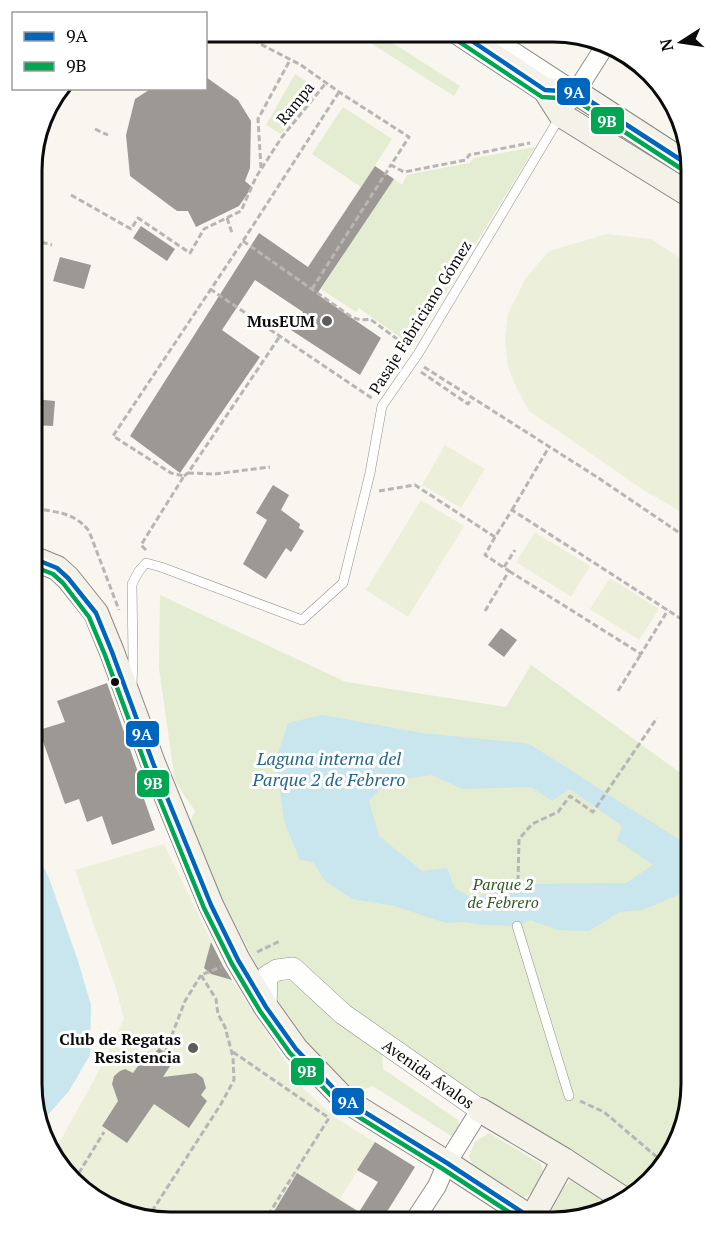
<svg xmlns="http://www.w3.org/2000/svg" width="723" height="1254" viewBox="0 0 723 1254" font-family="'PT Serif',serif">
	<rect width="100%" height="100%" fill="#f9f6ef"/>
	<g fill="#e4ecd1">
		<polygon points="360,33 377,33 460,86 454,96 358,35"/>
		<polygon points="295,74 316,88 311,99 281,134 266,125"/>
		<polygon points="343,107 392,139 361,187 312,154"/>
		<polygon points="535,147 413,346 359,308 356,312 321,289 394,179 402,185 407,175 469,163 474,158"/>
		<path d="M 160,595 L 346,682 L 506,707 L 531,665 L 689,779 L 691,1094 L 663,1168 L 627,1194 L 348,1016 L 291,959 C 275,956 271,963 261,974 L 200,855 L 188,825 L 195,811 L 175,781 L 159,668 Z"/>
		<polygon points="277,981 294,981 382,1053 383,1069 458,1120 459,1131 451,1136 373,1086 356,1092 317,1057 276,1007"/>
		<polygon points="489,1133 541,1164 545,1178 538,1191 523,1197 473,1166 469,1156 475,1142"/>
		<polygon points="573,1178 598,1191 600,1207 605,1210 598,1215 552,1216 550,1210 558,1193"/>
	</g>
	<g fill="#ecf0db">
		<polygon points="607,234 651,239 685,261 687,515 645,491 529,411 517,389 508,367 505,340 508,314 525,279 549,251"/>
		<polygon points="445,445 485,469 461,508 422,485"/>
		<polygon points="421,500 464,526 408,617 366,590"/>
		<polygon points="535,532 590,566 571,597 516,562"/>
		<polygon points="610,578 659,609 639,640 590,609"/>
		<polygon points="164,844 223,966 304,1089 333,1116 375,1142 340,1199 369,1218 151,1221 79,1188 54,1152 95,1078 124,1019 116,989 75,870"/>
	</g>
	<g fill="#c9e5ee" fill-rule="evenodd">
		<path d="M 322,715 L 422,733 L 524,743 L 531,745 L 678,839 L 687,849 L 689,853 L 690,890 L 642,910 L 619,912 L 589,931 L 558,930 L 530,920 L 517,926 L 484,925 L 465,922 L 446,923 L 395,906 L 352,899 L 325,881 L 313,862 L 300,860 L 284,821 L 276,760 L 288,723 ZM 432,775 L 463,789 L 531,787 L 552,801 L 570,789 L 622,826 L 617,840 L 653,865 L 626,883 L 527,884 L 473,898 L 455,889 L 447,868 L 422,871 L 379,836 L 369,801 L 388,781 Z"/>
		<polygon points="37,855 49,878 78,961 91,1005 90,1055 69,1091 46,1117 39,1122"/>
	</g>
	<g fill="#9c9995">
		<polygon points="206,77 238,100 251,121 250,168 245,181 252,187 239,206 196,227 188,211 177,211 130,176 126,135 135,99 152,88 206,88"/>
		<polygon points="375,166 394,179 317,294 381,338 360,375 291,330 303,312 255,280 222,330 260,357 180,473 130,436 259,233 308,267"/>
		<polygon points="141,226 175,249 167,261 133,238"/>
		<polygon points="60,257 91,265 84,289 53,281"/>
		<polygon points="34,399 55,401 53,426 34,425"/>
		<polygon points="273,485 289,495 281,510 300,524 299,528 304,531 291,552 286,548 266,579 243,564 267,520 256,513"/>
		<polygon points="501,628 517,640 504,657 488,645"/>
		<polygon points="107,683 147,798 144,799 155,830 112,845 102,816 87,822 79,799 65,804 39,730 65,722 57,701"/>
		<polygon points="211,942 223,966 232,980 211,974 204,968"/>
		<polygon points="159,1048 174,1060 163,1077 196,1073 203,1078 206,1088 201,1095 207,1101 189,1128 154,1104 127,1143 102,1126 118,1101 112,1084 114,1076 120,1071 125,1069 133,1073 148,1052 153,1055"/>
		<polygon points="375,1142 415,1167 383,1218 269,1220 297,1173 359,1212 378,1182 357,1170"/>
	</g>
	<g fill="none" stroke-linecap="round" stroke-linejoin="round">
		<g stroke="#92918e" stroke-width="10">
			<g id="service">
				<polyline points="132,685 133,659 132,584 139,571 146,563 161,567 302,620 343,583 370,473 382,406 418,354 561,115"/>
				<polyline points="517,926 569,1096"/>
			</g>
		</g>
		<g stroke="#92918e" stroke-width="20">
			<g id="minor">
				<polyline points="485,33 574,91"/>
				<polyline points="570,101 605,46"/>
				<polyline points="416,1218 437,1186 447,1163 480,1110"/>
			</g>
		</g>
		<g stroke="#92918e" stroke-width="22">
			<g id="tertiary">
				<path id="s1" d="M 266,1007 L 267,976 L 277,970 L 293,968 L 343,1014 L 480,1110"/>
			</g>
		</g>
		<g stroke="#898784" stroke-width="26">
			<g id="secondary">
				<polyline points="459,33 545,90 561,115 685,192"/>
				<polyline points="545,90 576,92 684,162"/>
				<polyline points="35,559 57,568 68,578 96,613 112,652 153,763 211,905 238,960 266,1007 296,1049 345,1100 447,1163 528,1216"/>
				<polyline points="480,1110 564,1160 622,1198"/>
				<polyline points="533,1216 564,1160"/>
			</g>
		</g>
		<g stroke="#b7b6b5" stroke-width="3" stroke-dasharray="6 3" stroke-linecap="butt">
			<polyline points="237,32 301,65 339,92 409,137 391,165 404,172 466,160 469,155 530,143"/>
			<polyline points="253,40 258,32"/>
			<polyline points="95,129 108,135"/>
			<polyline points="261,168 258,119 290,60"/>
			<polyline points="71,195 131,229 138,218 190,253 204,229 241,211 256,177 282,137 326,83"/>
			<polyline points="227,218 232,233"/>
			<polyline points="33,240 52,245"/>
			<polyline points="243,241 353,318 362,320 370,319 408,347"/>
			<polyline points="210,289 373,399"/>
			<polyline points="312,289 391,165"/>
			<polyline points="424,367 597,477 687,538"/>
			<polyline points="421,372 468,404 472,398"/>
			<polyline points="188,473 215,474 270,467"/>
			<polyline points="184,476 188,473 280,336"/>
			<polyline points="379,491 415,485 495,537 512,510 686,622 688,619"/>
			<path d="M 35,508 C 58,513 74,512 89,531 L 119,610"/>
			<polyline points="512,510 549,447"/>
			<polyline points="146,550 141,545 184,476 171,473 113,436 243,241 339,92"/>
			<polyline points="504,567 515,550"/>
			<polyline points="509,571 641,654 668,610"/>
			<polyline points="485,611 509,571 485,555 495,537"/>
			<polyline points="618,691 641,654"/>
			<polyline points="518,881 519,839 532,824 558,812 570,796 593,812 657,718"/>
			<polyline points="257,952 280,941"/>
			<polyline points="233,1052 329,1118 265,1220"/>
			<polyline points="165,1053 185,1001 201,975"/>
			<polyline points="580,1101 604,1112 665,1164"/>
			<polyline points="74,1181 104,1132"/>
			<polyline points="147,1219 221,1104 234,1080 233,1057 225,1027 218,1014 216,999 201,975 221,967"/>
		</g>
		<use href="#service" stroke="#fefefd" stroke-width="9"/>
		<use href="#minor" stroke="#fefefd" stroke-width="18"/>
		<use href="#tertiary" stroke="#fefefd" stroke-width="21"/>
		<use href="#secondary" stroke="#f3f1e8" stroke-width="24"/>
		<g stroke="#fff" stroke-width="9">
			<g id="bus-1">
				<polyline points="460,33 545,90 576,92 684,162"/>
				<polyline points="35,559 57,568 68,578 96,613 112,652 153,763 211,905 238,960 266,1007 296,1049 345,1100 447,1163 528,1216"/>
			</g>
		</g>
		<g stroke="#fff" stroke-width="9">
			<g id="bus-2">
				<polyline points="455,39 542,97 574,99 680,168"/>
				<polyline points="35,567 53,574 63,583 89,617 105,655 146,766 204,908 232,964 260,1011 290,1053 341,1106 443,1169 515,1216"/>
			</g>
		</g>
		<use href="#bus-1" stroke="#0065bd" stroke-width="4.5"/>
		<use href="#bus-2" stroke="#00a651" stroke-width="4.5"/>
	</g>
	<g fill="#5e5d5b" stroke="#fff" stroke-width="2">
		<circle cx="327" cy="321" r="6"/>
		<circle cx="193" cy="1048" r="6"/>
	</g>
	<circle fill="#0b0b0b" stroke="#fff" stroke-width="2" cx="115" cy="682" r="5"/>
	<g text-anchor="middle" dominant-baseline="central" stroke-width="6" stroke-linejoin="round" paint-order="stroke">
		<g font-size="16" fill="#0b0b0b" stroke="#fff">
			<text transform="translate(295 103) rotate(-51)">Rampa</text>
			<text transform="translate(420 317) rotate(-58)">Pasaje Fabriciano Gómez</text>
			<text stroke="none"><textPath href="#s1" startOffset="231">Avenida Ávalos</textPath></text>
		</g>
		<g font-size="16" font-weight="bold" fill="#0b0b0b" stroke="#fff" text-anchor="end">
			<text x="315" y="321">MusEUM</text>
			<text x="181" y="1039">Club de Regatas<tspan x="181" dy="18">Resistencia</tspan></text>
		</g>
		<g font-size="16" font-style="italic" fill="#335a23" stroke="#fff">
			<text x="503" y="884">Parque 2<tspan x="503" dy="18">de Febrero</tspan></text>
		</g>
		<g font-size="18" font-style="italic" fill="#23678d" stroke="#fff">
			<text x="329" y="758">Laguna interna del<tspan x="329" dy="21">Parque 2 de Febrero</tspan></text>
		</g>
	</g>
	<path d="M0 0H723V1254H0ZM170 42H553A128 128 0 0 1 681 170V1084A128 128 0 0 1 553 1212H170A128 128 0 0 1 42 1084V170A128 128 0 0 1 170 42Z" fill="#fff" fill-rule="evenodd"/>
	<path fill="none" stroke="#0b0b0b" stroke-width="3" d="M170 42H553A128 128 0 0 1 681 170V1084A128 128 0 0 1 553 1212H170A128 128 0 0 1 42 1084V170A128 128 0 0 1 170 42Z"/>
	<g stroke="#fff" stroke-width="2">
		<rect x="556" y="77" width="35" height="29" rx="6" fill="#0065bd"/>
		<rect x="590" y="106" width="35" height="29" rx="6" fill="#00a651"/>
		<rect x="125" y="720" width="35" height="28" rx="6" fill="#0065bd"/>
		<rect x="136" y="769" width="34" height="29" rx="6" fill="#00a651"/>
		<rect x="290" y="1057" width="35" height="29" rx="6" fill="#00a651"/>
		<rect x="331" y="1087" width="34" height="29" rx="6" fill="#0065bd"/>
	</g>
	<g font-size="16" text-anchor="middle" font-weight="bold" fill="#fff">
		<text x="574" y="98">9A</text>
		<text x="607" y="127">9B</text>
		<text x="142" y="740">9A</text>
		<text x="153" y="789">9B</text>
		<text x="307" y="1077">9B</text>
		<text x="348" y="1108">9A</text>
	</g>
	<rect x="12" y="12" width="195" height="78" fill="#ffffff" stroke="#9d9d9d" stroke-width="1.5"/>
	<rect x="24" y="32" width="30" height="9" fill="#0065bd" stroke="#9d9d9d" stroke-width="1.5"/>
	<text x="66" y="42" font-size="18" fill="#0b0b0b">9A</text>
	<rect x="24" y="62" width="30" height="9" fill="#00a651" stroke="#9d9d9d" stroke-width="1.5"/>
	<text x="66" y="72" font-size="18" fill="#0b0b0b">9B</text>
	<g transform="translate(681 42) rotate(258)" stroke="#ffffff" stroke-width="4.5" paint-order="stroke">
	<path d="M0-4.5L10 22L0 15L-10 22Z" fill="#0b0b0b"/>
	<text y="-9" font-size="16" font-weight="bold" text-anchor="middle" fill="#0b0b0b">N</text>
	</g>
</svg>
